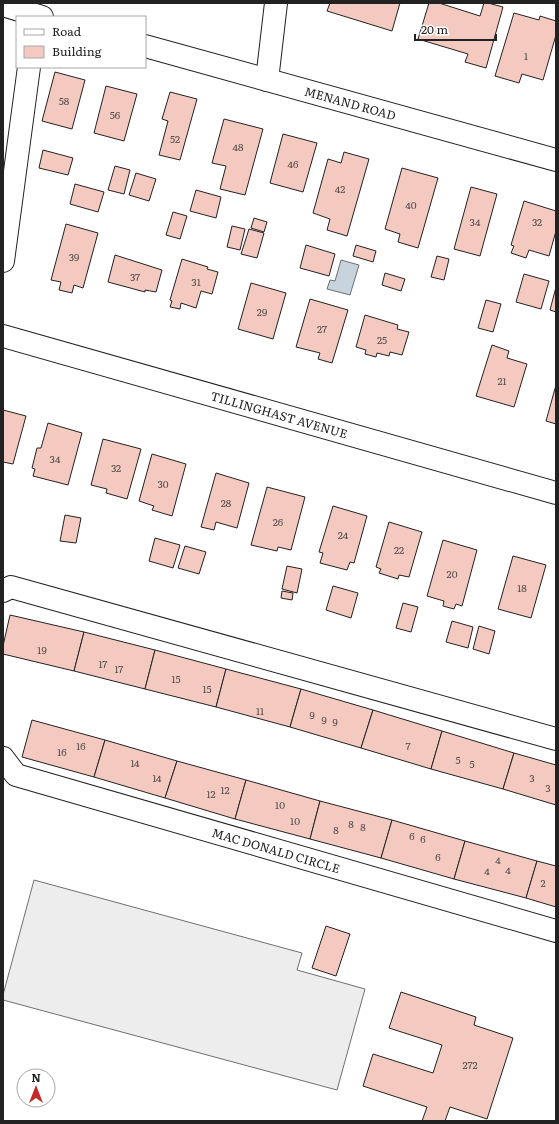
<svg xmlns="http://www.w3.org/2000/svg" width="559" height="1124" viewBox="0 0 559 1124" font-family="Literata,serif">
	<rect width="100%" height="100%" fill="#fff"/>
	<polygon fill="#ededed" stroke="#6f6f6f" points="34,880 302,953 297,970 365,989 337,1090 3,1000 3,995"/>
	<polygon fill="#c7d3dd" stroke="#6f6f6f" points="341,260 359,265 350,295 327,289 330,280 335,281"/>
	<g fill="#f3c9c0" stroke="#222">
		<polygon points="330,3 400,3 392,31 327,11"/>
		<polygon points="429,3 439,3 480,16 484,3 488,3 503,7 486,68 465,62 468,54 418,39"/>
		<polygon points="514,13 539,20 540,16 556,21 556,35 543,80 522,74 519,83 495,76"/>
		<polygon points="55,72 85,80 72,129 42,121"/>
		<polygon points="106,86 137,94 124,141 94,133"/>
		<polygon points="170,92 197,99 180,160 159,155 168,121 162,119"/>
		<polygon points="224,119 263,129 245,195 220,189 226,166 212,163"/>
		<polygon points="283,134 317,143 303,192 270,183"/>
		<polygon points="43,150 73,158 68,175 39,168"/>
		<polygon points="344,152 369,159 347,236 327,230 330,219 313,213 328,159 341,163"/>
		<polygon points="115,166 130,170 124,194 108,190"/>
		<polygon points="402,168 438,178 418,248 398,242 400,234 385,229"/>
		<polygon points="136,173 156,179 149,201 129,195"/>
		<polygon points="75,184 104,192 98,212 70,204"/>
		<polygon points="471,187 497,194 480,256 454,249"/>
		<polygon points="196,190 221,197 216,218 190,211"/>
		<polygon points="524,201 556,211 556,231 549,256 529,250 526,258 511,253 514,246 511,245"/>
		<polygon points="173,212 187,216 180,239 166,235"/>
		<polygon points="254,218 267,222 264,232 251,228"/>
		<polygon points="66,224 98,233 83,288 74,285 72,293 59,290 61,282 51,280"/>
		<polygon points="232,226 245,229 240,250 227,247"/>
		<polygon points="249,229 264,233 257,258 241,254"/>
		<polygon points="306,245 335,254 329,276 300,268"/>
		<polygon points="356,245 376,251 373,262 353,256"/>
		<polygon points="115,255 162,270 156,292 145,290 145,292 108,282"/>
		<polygon points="437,256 449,259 444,280 431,277"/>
		<polygon points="182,259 208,267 207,269 218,272 212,294 201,291 196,308 181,303 180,309 170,307 172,301 170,300"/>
		<polygon points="385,273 405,279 401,291 382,285"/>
		<polygon points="524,274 549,281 541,309 516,302"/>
		<polygon points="251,283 286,293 273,339 238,329"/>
		<polygon points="556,287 556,312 550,310"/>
		<polygon points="310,299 348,310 332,363 318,359 320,353 296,347"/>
		<polygon points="486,300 501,304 493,332 478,328"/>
		<polygon points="365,315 398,325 397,329 409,332 402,355 390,352 389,356 377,353 376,357 365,354 366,350 356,347"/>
		<polygon points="492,345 509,351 507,358 527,364 514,407 476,396"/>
		<polygon points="556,385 556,424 546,421"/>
		<polygon points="3,410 26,416 13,464 3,462"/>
		<polygon points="48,423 82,433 68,485 33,476 35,469 32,468 37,448 41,448"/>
		<polygon points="103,439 141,449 127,499 106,493 107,489 91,485"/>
		<polygon points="152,454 186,464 172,516 152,510 154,506 139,501"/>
		<polygon points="216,473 249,483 237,528 216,522 214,530 201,527"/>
		<polygon points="267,487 305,497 291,550 278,547 277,551 251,545"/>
		<polygon points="333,506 367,516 354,563 350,562 347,570 320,563 323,553 319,552"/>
		<polygon points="65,515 81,518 76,543 60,541"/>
		<polygon points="389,522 422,532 409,577 399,575 398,579 379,573 381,569 376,567"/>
		<polygon points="155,538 180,545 173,568 149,561"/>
		<polygon points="443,540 477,550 462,606 456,604 454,609 443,606 444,601 427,596"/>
		<polygon points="185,546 206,552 199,574 178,568"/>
		<polygon points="513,556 546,565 531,618 498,609"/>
		<polygon points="287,566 302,569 297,593 282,589"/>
		<polygon points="333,586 358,593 351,618 326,610"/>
		<polygon points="282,591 293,593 292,600 281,598"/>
		<polygon points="403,603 418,607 411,632 396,628"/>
		<polygon points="10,615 84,632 74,671 3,654 3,646"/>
		<polygon points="452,621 473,627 468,648 446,642"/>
		<polygon points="479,626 495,631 489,654 473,649"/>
		<polygon points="84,632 155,650 145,689 74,671"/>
		<polygon points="155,650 226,669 216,707 145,689"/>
		<polygon points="226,669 301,689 290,727 216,707"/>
		<polygon points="301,689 373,710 361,748 290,727"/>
		<polygon points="373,710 442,731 431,769 361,748"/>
		<polygon points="32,720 105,740 94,777 22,757"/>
		<polygon points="442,731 514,753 503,789 431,769"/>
		<polygon points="105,740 177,761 165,798 94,777"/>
		<polygon points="514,753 556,765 556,805 503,789"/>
		<polygon points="177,761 246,780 235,819 165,798"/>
		<polygon points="246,780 320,801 310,839 235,819"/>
		<polygon points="320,801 392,820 381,858 310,839"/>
		<polygon points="392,820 465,841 454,879 381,858"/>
		<polygon points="465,841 537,861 526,898 454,879"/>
		<polygon points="537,861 556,866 556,907 526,898"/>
		<polygon points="326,926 350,934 336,976 312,968"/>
		<polygon points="401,992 476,1017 474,1025 513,1038 487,1119 450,1107 445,1121 422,1121 427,1107 363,1086 373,1054 433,1073 442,1045 389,1028"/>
	</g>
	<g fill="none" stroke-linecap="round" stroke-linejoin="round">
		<g stroke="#222" stroke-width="24">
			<g id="street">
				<polyline points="3,5 42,17"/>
				<path id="s1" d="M 145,46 L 556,160"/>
				<polyline points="267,80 276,3"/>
				<polyline points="3,261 29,67"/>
				<path id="s2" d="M 3,336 L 556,493"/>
				<polyline points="3,591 11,587 556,739"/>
				<path id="s3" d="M 3,758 L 16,775 L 556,931"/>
			</g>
		</g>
		<use href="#street" stroke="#fff" stroke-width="22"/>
	</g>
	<g text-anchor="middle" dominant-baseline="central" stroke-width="3" stroke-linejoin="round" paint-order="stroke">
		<g font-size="10" fill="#564c4a">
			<text x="526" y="55">1</text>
			<text x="64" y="100">58</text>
			<text x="115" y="114">56</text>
			<text x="175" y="138">52</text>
			<text x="238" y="146">48</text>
			<text x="293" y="163">46</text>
			<text x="340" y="188">42</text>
			<text x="411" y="204">40</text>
			<text x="475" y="221">34</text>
			<text x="537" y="221">32</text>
			<text x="74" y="256">39</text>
			<text x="135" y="276">37</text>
			<text x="196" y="281">31</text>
			<text x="262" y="311">29</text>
			<text x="322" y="328">27</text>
			<text x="382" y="339">25</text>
			<text x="502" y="380">21</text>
			<text x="55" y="458">34</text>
			<text x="116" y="467">32</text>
			<text x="163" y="483">30</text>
			<text x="226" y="502">28</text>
			<text x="278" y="521">26</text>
			<text x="343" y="534">24</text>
			<text x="399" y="549">22</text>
			<text x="452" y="573">20</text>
			<text x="522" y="587">18</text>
			<text x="42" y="649">19</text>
			<text x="103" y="663">17</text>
			<text x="119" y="668">17</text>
			<text x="176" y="678">15</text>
			<text x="207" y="688">15</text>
			<text x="260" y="710">11</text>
			<text x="312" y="714">9</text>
			<text x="324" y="719">9</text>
			<text x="335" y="721">9</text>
			<text x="81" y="745">16</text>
			<text x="408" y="745">7</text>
			<text x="62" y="751">16</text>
			<text x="458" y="759">5</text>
			<text x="135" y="762">14</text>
			<text x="472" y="763">5</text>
			<text x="157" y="777">14</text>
			<text x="532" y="777">3</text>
			<text x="548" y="787">3</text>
			<text x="225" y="789">12</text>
			<text x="211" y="793">12</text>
			<text x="280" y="804">10</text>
			<text x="295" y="820">10</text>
			<text x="351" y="823">8</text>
			<text x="363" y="826">8</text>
			<text x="336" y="829">8</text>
			<text x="412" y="835">6</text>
			<text x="423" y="838">6</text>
			<text x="438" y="856">6</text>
			<text x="498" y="859">4</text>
			<text x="508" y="869">4</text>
			<text x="487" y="870">4</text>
			<text x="543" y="882">2</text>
			<text x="470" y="1064">272</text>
		</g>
		<g font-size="12" fill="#222" stroke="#fff">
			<text stroke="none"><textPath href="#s1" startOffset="213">MENAND ROAD</textPath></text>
			<text stroke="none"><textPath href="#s2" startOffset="287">TILLINGHAST AVENUE</textPath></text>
			<text stroke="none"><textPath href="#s3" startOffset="292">MAC DONALD CIRCLE</textPath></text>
		</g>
	</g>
	<rect width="559" height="1124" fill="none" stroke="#222222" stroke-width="8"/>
	<rect x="16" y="16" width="130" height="52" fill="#ffffff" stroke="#a7a7a7"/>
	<rect x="24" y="29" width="20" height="6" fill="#ffffff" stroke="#a7a7a7"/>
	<text x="52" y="36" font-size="12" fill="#222222">Road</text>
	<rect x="24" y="46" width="20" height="12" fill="#f3c9c0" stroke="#a7a7a7"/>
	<text x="52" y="56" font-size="12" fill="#222222">Building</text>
	<g transform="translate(36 1088)"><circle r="19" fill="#ffffff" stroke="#a7a7a7"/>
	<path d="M0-3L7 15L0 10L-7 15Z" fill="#c62828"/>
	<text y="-6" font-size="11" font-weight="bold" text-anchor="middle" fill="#222222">N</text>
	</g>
	<path d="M415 34v6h81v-6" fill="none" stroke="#222222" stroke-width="2"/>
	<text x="421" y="34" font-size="12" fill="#222222" stroke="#ffffff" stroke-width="3" paint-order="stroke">20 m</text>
</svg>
